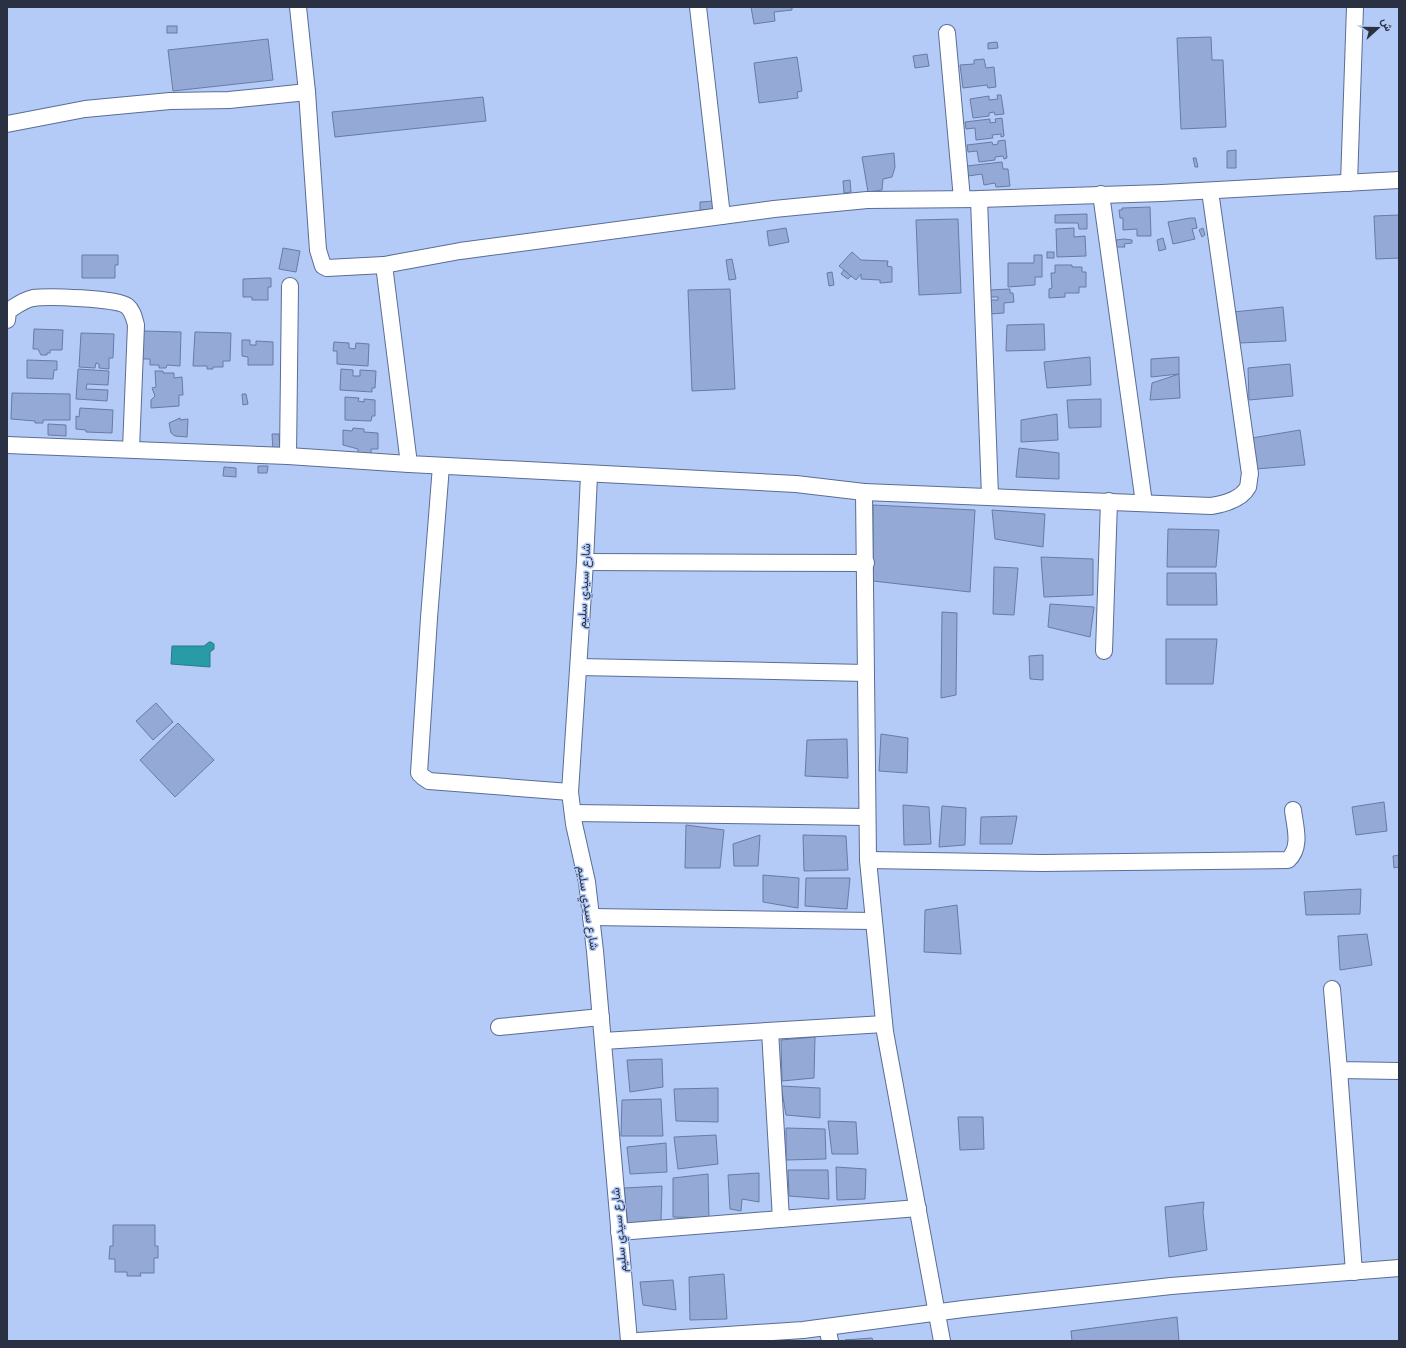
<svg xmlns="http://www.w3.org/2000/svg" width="1406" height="1348" viewBox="0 0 1406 1348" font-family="Jost,Vazirmatn,sans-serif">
	<rect width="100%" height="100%" fill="#b4caf7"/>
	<polygon fill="#299ba6" stroke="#297b88" points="209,642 211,642 214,644 214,649 210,652 210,667 171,664 172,646 204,646"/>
	<g fill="#94a9d5" stroke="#687ba5">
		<polygon points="751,7 792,7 792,10 774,12 775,21 754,24"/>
		<rect x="167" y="26" width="10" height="7"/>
		<polygon points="1211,37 1212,60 1223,60 1226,127 1181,129 1177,38"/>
		<polygon points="268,39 273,80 173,91 168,50"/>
		<polygon points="997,42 998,48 988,49 988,43"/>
		<polygon points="927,54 929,66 915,68 913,56"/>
		<polygon points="797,57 802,91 797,92 798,98 759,103 754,63"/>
		<polygon points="984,59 986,68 994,67 996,87 988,88 987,85 963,88 960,65 974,64 974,60"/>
		<polygon points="997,95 1001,95 1004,114 995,115 994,112 989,113 989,116 973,118 970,99 989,96 989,100 998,99"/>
		<polygon points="483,97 486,121 335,137 332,112"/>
		<polygon points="1002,118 1004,136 1001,137 1001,134 992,135 993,138 976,140 975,128 966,129 965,122 990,119 990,123 996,122 995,119"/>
		<polygon points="1005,140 1007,158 1004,159 1003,156 995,157 995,160 979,162 977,151 968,152 967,145 992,142 993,145 998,144 998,141"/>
		<polygon points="1236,150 1236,168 1227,168 1227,151"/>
		<polygon points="894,153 895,167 892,177 883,179 882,190 868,192 862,157"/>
		<polygon points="1193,158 1196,158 1198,167 1195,167"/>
		<polygon points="1002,162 1003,169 1008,169 1010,186 996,187 995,183 984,185 982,174 968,176 967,166"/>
		<polygon points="850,180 851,192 844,193 843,181"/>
		<polygon points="714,201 714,210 700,210 700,202"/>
		<polygon points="1150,207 1151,236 1137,236 1137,229 1123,230 1123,218 1120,218 1119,210 1122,210 1122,208"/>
		<polygon points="1087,214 1087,229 1079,229 1078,223 1055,223 1055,215"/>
		<polygon points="1399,215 1399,258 1376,259 1374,216"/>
		<polygon points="1190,218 1195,218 1197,228 1192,229 1195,239 1173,244 1168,222"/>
		<polygon points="958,219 961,293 919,295 916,220"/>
		<polygon points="786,228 789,242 769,246 767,231"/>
		<polygon points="1074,228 1074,237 1085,236 1086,256 1057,257 1056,229"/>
		<polygon points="1203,228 1205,235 1202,237 1199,230"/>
		<polygon points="1163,238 1166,249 1159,251 1157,240"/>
		<polygon points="1124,239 1132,240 1132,243 1124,244 1125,247 1116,247 1116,240"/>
		<polygon points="283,248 300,251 296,272 279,269"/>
		<polygon points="852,252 861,260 888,261 887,266 892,267 892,282 880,283 880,280 861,279 861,274 856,280 839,266"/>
		<rect x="1047" y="252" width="7" height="6"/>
		<polygon points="82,255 118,255 118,265 115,265 115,278 82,278"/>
		<polygon points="1034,255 1042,255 1042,277 1035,277 1035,285 1008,287 1008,263 1034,263"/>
		<polygon points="732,259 736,279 729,280 726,260"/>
		<polygon points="1055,265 1072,265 1072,267 1082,267 1082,272 1086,272 1086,287 1079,287 1079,293 1065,293 1065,297 1049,298 1049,289 1052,288 1051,273 1055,273"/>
		<polygon points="844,270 851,276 848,279 841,274"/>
		<polygon points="832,272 834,285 829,286 827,273"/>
		<polygon points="267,278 271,278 271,287 268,287 268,300 252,300 252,297 243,297 243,279"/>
		<polygon points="730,289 735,389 692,391 688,290"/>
		<polygon points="1010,289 1010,293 1013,293 1014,302 1004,303 1004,313 990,314 990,300 998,300 998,297 990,297 990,290"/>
		<polygon points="1283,307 1286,341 1239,343 1233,312"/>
		<polygon points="1044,324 1045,350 1006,351 1007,325"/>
		<polygon points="34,329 63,330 62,350 50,350 50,353 47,353 47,355 41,355 38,349 33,349"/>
		<polygon points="143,331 181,332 180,366 167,365 166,368 159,368 159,365 150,365 150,359 142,359"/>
		<polygon points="195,332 231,333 230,361 223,361 223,367 213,367 213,369 207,369 207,366 193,366"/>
		<polygon points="81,333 114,334 113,358 109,358 109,369 99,368 99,364 96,363 95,368 79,367"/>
		<polygon points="242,340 250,340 250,345 256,345 256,341 273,342 273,365 248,365 248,357 242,356"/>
		<polygon points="334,342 349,343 349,348 355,349 356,343 369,344 368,366 337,364 337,351 333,351"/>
		<polygon points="1090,357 1091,385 1047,388 1044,362"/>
		<polygon points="1179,357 1179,374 1151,377 1151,359"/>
		<polygon points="27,360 57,361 57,370 54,370 53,379 27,378"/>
		<polygon points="1290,364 1293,396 1249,400 1248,368"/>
		<polygon points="78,369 109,371 108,385 87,384 86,389 108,390 107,401 76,399"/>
		<polygon points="341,369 353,370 353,376 360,376 360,370 376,371 375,388 372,388 372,392 340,390"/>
		<polygon points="155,371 163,371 163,373 174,373 174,378 182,377 183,395 179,395 179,406 151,408 151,400 155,396 152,388 156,387"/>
		<polygon points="1179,374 1180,398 1150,400 1152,383"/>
		<polygon points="12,393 70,394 70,420 43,420 43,423 35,423 35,421 11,419"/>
		<polygon points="242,394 246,394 248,404 243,405"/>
		<polygon points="345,397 359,398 358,401 364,402 364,399 375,400 375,416 372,416 371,421 345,420"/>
		<polygon points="1101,399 1101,427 1069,428 1067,400"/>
		<polygon points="80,408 113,410 112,433 86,432 86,430 76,429 76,416 79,417"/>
		<polygon points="1057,414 1058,440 1021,442 1021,420"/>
		<polygon points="180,418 180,420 188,419 187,437 175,436 171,433 169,423"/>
		<polygon points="48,424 66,425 66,436 48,435"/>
		<polygon points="353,428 364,429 364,432 378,433 378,449 371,449 371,454 358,453 358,449 343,445 343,430 352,431"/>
		<polygon points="1300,430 1305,465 1256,469 1252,438"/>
		<polygon points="272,434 279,434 280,451 273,451"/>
		<polygon points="1019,448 1059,453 1059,479 1016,477"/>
		<polygon points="258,466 268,466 267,473 258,473"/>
		<polygon points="224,467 236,468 236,477 223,476"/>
		<polygon points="873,505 975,510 970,592 873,581"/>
		<polygon points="992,510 1045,514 1043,547 995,539"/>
		<polygon points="1168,529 1219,530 1216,567 1167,567"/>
		<polygon points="1041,557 1093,559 1093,595 1044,597"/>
		<polygon points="994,567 1018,568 1014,615 993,614"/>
		<polygon points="1167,573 1216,573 1217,605 1167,605"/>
		<polygon points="1050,604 1094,607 1090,637 1048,627"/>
		<polygon points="942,612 957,613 956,695 941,698"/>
		<polygon points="1166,639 1217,639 1213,684 1166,684"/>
		<polygon points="1043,655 1043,680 1030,679 1029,656"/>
		<polygon points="156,703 173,722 153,740 136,721"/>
		<polygon points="178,723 214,760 175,797 140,760"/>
		<polygon points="881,734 908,738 907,773 879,771"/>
		<polygon points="847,739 848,778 805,776 807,740"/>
		<polygon points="1384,802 1387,831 1356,835 1352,807"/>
		<polygon points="903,805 929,807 931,844 904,845"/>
		<polygon points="942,806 966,808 965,845 939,847"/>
		<polygon points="1017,816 1012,844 980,844 981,817"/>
		<polygon points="686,825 724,830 720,868 685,868"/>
		<polygon points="760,835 758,866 734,866 733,844"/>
		<polygon points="803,835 846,836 848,870 804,871"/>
		<polygon points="1399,855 1399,867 1394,868 1393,856"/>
		<polygon points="763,875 799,878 798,908 763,902"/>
		<polygon points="806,878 850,878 847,909 805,906"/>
		<polygon points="1361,889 1360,914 1306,915 1304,892"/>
		<polygon points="957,905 961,954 924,952 925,910"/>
		<polygon points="1367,934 1372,965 1340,970 1338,936"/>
		<polygon points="815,1037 814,1078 782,1081 781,1040"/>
		<polygon points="662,1059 663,1087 630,1092 627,1060"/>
		<polygon points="781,1086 820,1088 820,1118 786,1115"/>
		<polygon points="718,1088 718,1122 676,1121 674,1089"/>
		<polygon points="661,1099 663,1136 621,1136 622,1100"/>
		<polygon points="958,1117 983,1117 984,1149 960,1150"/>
		<polygon points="828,1121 856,1122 858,1154 832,1154"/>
		<polygon points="786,1128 825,1129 826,1159 786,1160"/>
		<polygon points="716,1135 718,1164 678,1169 674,1137"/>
		<polygon points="666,1143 667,1172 630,1174 627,1147"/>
		<polygon points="836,1167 866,1169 865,1199 837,1200"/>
		<polygon points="788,1170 828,1170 829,1199 789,1196"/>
		<polygon points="759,1173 759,1202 742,1199 741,1211 730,1209 728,1175"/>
		<polygon points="708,1174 709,1218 673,1217 673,1178"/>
		<polygon points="662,1186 661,1221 628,1225 624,1188"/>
		<polygon points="1204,1202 1203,1212 1207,1250 1169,1257 1165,1207"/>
		<polygon points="113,1225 155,1225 155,1246 158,1246 158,1258 154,1258 154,1273 140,1273 141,1276 127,1276 127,1272 115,1272 115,1259 109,1259 110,1246 113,1246"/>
		<polygon points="724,1274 727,1319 690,1320 689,1277"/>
		<polygon points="673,1280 676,1310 643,1305 640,1282"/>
		<polygon points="1177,1317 1179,1341 1072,1341 1071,1331"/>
		<polygon points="872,1338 873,1341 845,1340"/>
	</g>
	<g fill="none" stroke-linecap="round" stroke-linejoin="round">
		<g stroke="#5a6d96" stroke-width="18">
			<g id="street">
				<polyline points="298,7 307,92 318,250 323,266 327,268 384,265 460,251 774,209 867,200 979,199 1162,193 1399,180"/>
				<polyline points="698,7 722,216"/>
				<polyline points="947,33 962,199"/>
				<polyline points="7,124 85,109 170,101 229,100 307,92"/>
				<polyline points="1349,183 1355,7"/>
				<polyline points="1101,194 1144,503"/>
				<polyline points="979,199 990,496"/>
				<polyline points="384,265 409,464 796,484 864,492 868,860 885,1032 942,1341"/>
				<path d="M 7,320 L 8,311 C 16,306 23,300 33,298 C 48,296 116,298 127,306 C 133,311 134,318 136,325 L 131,449"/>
				<polyline points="7,445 288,456 409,464"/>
				<polyline points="288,456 290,286"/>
				<polyline points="441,466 429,618 419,773 423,777 429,781 570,792"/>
				<polyline points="589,475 585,562 570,792 574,824 587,882 595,951 629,1341"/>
				<path d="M 864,492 L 1211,506 C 1224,504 1241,500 1248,487 C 1249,483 1249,477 1250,474 L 1210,191"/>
				<polyline points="585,562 866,563"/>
				<polyline points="1104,651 1109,501"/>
				<polyline points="579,667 866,673"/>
				<polyline points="573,813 867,817"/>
				<path d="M 868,860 L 1042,863 L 1288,860 C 1302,847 1295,827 1293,810"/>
				<polyline points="591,917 873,921"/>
				<polyline points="1332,989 1339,1070 1399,1071"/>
				<polyline points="499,1027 601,1017"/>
				<polyline points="770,1031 781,1219"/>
				<polyline points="603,1041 884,1024"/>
				<polyline points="1339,1070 1354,1272"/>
				<polyline points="619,1232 918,1208"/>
				<polyline points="827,1327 830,1341"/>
				<polyline points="638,1341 803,1330 963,1309 1171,1286 1399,1268"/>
			</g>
		</g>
		<use href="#street" stroke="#fff" stroke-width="16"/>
	</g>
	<g text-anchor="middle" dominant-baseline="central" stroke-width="3" stroke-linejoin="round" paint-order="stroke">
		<g font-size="12" fill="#293143" stroke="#b4caf7">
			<text transform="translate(584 586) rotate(-87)">شارع سيدي سليم</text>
			<text transform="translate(588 908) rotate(81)">شارع سيدي سليم</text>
			<text transform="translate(619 1230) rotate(-95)">شارع سيدي سليم</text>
		</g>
	</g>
	<rect width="1406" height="1348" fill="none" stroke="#293143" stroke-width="16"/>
	<g transform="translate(1378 28) rotate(69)" stroke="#b4caf7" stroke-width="3" paint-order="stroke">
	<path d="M0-3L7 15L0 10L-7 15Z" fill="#293143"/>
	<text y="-6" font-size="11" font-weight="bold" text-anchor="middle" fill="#293143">ش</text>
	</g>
</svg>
